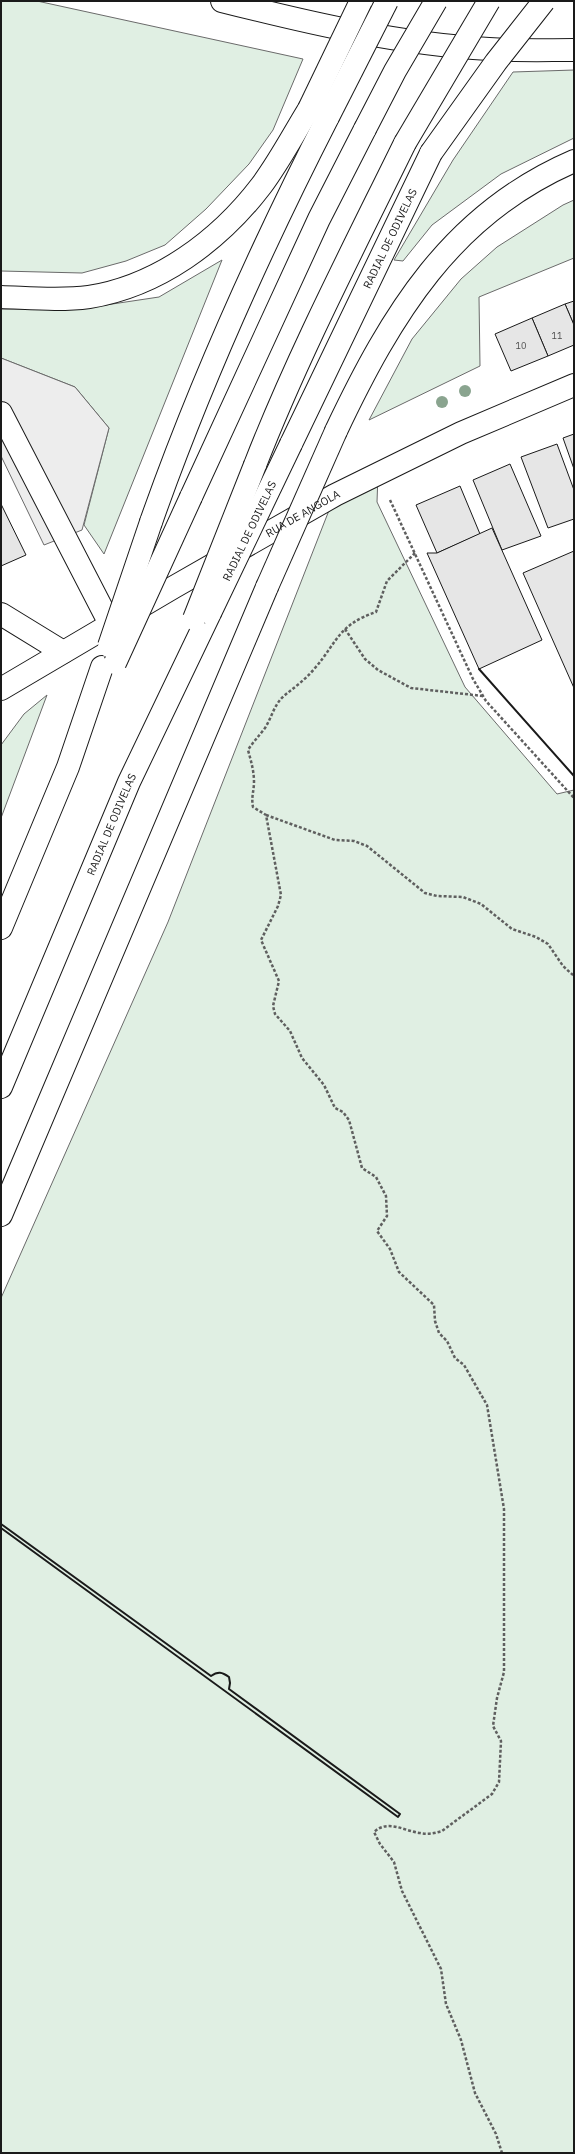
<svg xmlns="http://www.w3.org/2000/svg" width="575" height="2154" viewBox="0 0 575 2154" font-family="'IBM Plex Sans',sans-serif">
	<rect width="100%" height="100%" fill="#fff"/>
	<g fill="#e0efe3" stroke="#6a6a6a">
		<polygon points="1,1 37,1 303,59 273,130 249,164 206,209 165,245 126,261 82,273 1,271"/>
		<polygon points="574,70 574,138 501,174 432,225 403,261 394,260 453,160 513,72"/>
		<polygon points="574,200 574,258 479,297 480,366 369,420 412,339 461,279 497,247 563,205"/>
		<polygon points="222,260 104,554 84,525 109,428 75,387 1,358 1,309 79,309 159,297"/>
		<polygon points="378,474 377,502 465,687 557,794 574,790 574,2153 1,2153 1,1298 168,922 335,495"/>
		<polygon points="47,695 1,818 1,745 24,714"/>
	</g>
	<polygon fill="#ededed" stroke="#6a6a6a" points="1,358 75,387 109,428 82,530 44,545 1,456"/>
	<g fill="#e6e6e6" stroke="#1a1a1a">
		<polygon points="574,301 574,325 565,304"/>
		<polygon points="565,304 574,325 574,345 548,356 532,318"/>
		<polygon points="532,318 548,356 511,371 495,334"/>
		<polygon points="574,434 574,469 563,438"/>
		<polygon points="557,444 574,490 574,519 548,528 521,457"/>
		<polygon points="510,464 541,536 502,550 473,480"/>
		<polygon points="460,486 480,534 437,553 416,505"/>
		<polygon points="1,504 26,555 1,566"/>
		<polygon points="492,528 542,640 479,669 427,553 437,553"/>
		<polygon points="574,551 574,688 523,573"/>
	</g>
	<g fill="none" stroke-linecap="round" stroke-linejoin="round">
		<g stroke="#1a1a1a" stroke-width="24">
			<g id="minor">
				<polyline points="1,413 110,624"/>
				<polyline points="1,614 63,652"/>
			</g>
		</g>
		<g stroke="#1a1a1a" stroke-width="24">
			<g id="major">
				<path id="s1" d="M 1,689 L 174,587 L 335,495 L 461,433 L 574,385"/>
			</g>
		</g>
		<g stroke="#1a1a1a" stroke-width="24">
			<g id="highway">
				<path d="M 222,1 C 309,23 399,44 489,49 C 518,51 546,50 574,50"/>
				<path d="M 1,297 C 30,298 60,301 89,297 C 158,286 219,241 261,186 C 279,162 293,135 309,109"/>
				<path d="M 336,431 C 391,315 451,214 574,161"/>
				<path id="s2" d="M 291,444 L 431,153"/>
				<path d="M 255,465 C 298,355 353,249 405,143"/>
				<polyline points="191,497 319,219 365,129"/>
				<path d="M 151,522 C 200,383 261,248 328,117"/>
				<polyline points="1,928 68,767 102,667"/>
				<path id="s3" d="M 1,1087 L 129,782 L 210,613"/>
				<polyline points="1,1215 267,587"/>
			</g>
		</g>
		<g stroke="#5f5f5f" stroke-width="2.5" stroke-dasharray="3 2" stroke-linecap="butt">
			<polyline points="390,500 473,679 486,701 574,798"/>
			<path d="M 415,553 L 387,581 L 376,612 C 338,625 338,641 315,668 C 306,679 295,687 285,695 C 274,704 272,717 265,728 C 259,736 253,742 248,750 C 251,761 254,771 254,782 C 254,791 251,797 253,807 L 266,815 L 281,895 L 278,906 L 261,940 L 279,981 L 273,1006 L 275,1014 L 290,1031 L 302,1058 L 324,1085 L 335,1108 L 343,1112 L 349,1120 L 362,1168 L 376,1177 L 386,1196 L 387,1216 L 377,1231 L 390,1249 L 399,1272 L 434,1305 L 435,1321 L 439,1333 L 447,1341 L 455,1358 L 464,1365 L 487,1405 L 504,1509 L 504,1672 L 497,1698 L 493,1726 L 501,1741 L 499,1782 L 492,1794 L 442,1831 C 435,1833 428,1835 420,1833 C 404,1831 388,1819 374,1832 L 380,1844 L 394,1862 L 402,1891 L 441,1969 L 446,2004 L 461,2040 L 475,2093 L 496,2134 L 502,2153"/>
			<polyline points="345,629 365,659 378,670 411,688 483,696"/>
			<polyline points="266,815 335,840 354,841 367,846 425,893 437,896 463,897 481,904 512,929 536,937 548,944 563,966 574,976"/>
		</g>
		<use href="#minor" stroke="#fff" stroke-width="22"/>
		<use href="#major" stroke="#fff" stroke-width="22"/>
		<use href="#highway" stroke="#fff" stroke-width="22"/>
		<g stroke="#1a1a1a" stroke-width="24" stroke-linecap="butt">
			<g id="highway-bridge">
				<polyline points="309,109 361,1"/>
				<polyline points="328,117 387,1"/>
				<polyline points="365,129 395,71 436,1"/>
				<polyline points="405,143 489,1"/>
				<polyline points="431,153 496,62 544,1"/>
				<polyline points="267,587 336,431"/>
				<path id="s4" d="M 210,613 L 291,444"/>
				<polyline points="194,619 255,465"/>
				<polyline points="109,646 151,522"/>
				<polyline points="115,663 191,497"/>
			</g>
		</g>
		<use href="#highway-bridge" stroke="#fff" stroke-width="22"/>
		<g stroke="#1a1a1a" stroke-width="2">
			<polyline points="479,669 574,776"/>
			<path d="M 1,1524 L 211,1676 C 218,1671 222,1672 229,1677 L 230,1683 L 229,1689 L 400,1814 L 398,1817 L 1,1528"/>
		</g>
	</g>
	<g fill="#8aa48f">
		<circle cx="465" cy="391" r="6"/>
		<circle cx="442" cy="402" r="6"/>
	</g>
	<g text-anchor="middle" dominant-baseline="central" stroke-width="3" stroke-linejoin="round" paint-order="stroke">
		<g font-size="9" fill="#4d4d4d">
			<text x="557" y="335">11</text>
			<text x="521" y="345">10</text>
		</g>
		<g font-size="11" fill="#1a1a1a" stroke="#fff">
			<text stroke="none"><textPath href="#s2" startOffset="228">RADIAL DE ODIVELAS</textPath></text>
			<text stroke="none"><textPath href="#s1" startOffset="349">RUA DE ANGOLA</textPath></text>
			<text stroke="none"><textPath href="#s4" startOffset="91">RADIAL DE ODIVELAS</textPath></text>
			<text stroke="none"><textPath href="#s3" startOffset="285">RADIAL DE ODIVELAS</textPath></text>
		</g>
	</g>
	<rect width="575" height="2154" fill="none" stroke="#1a1a1a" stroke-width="4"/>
</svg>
